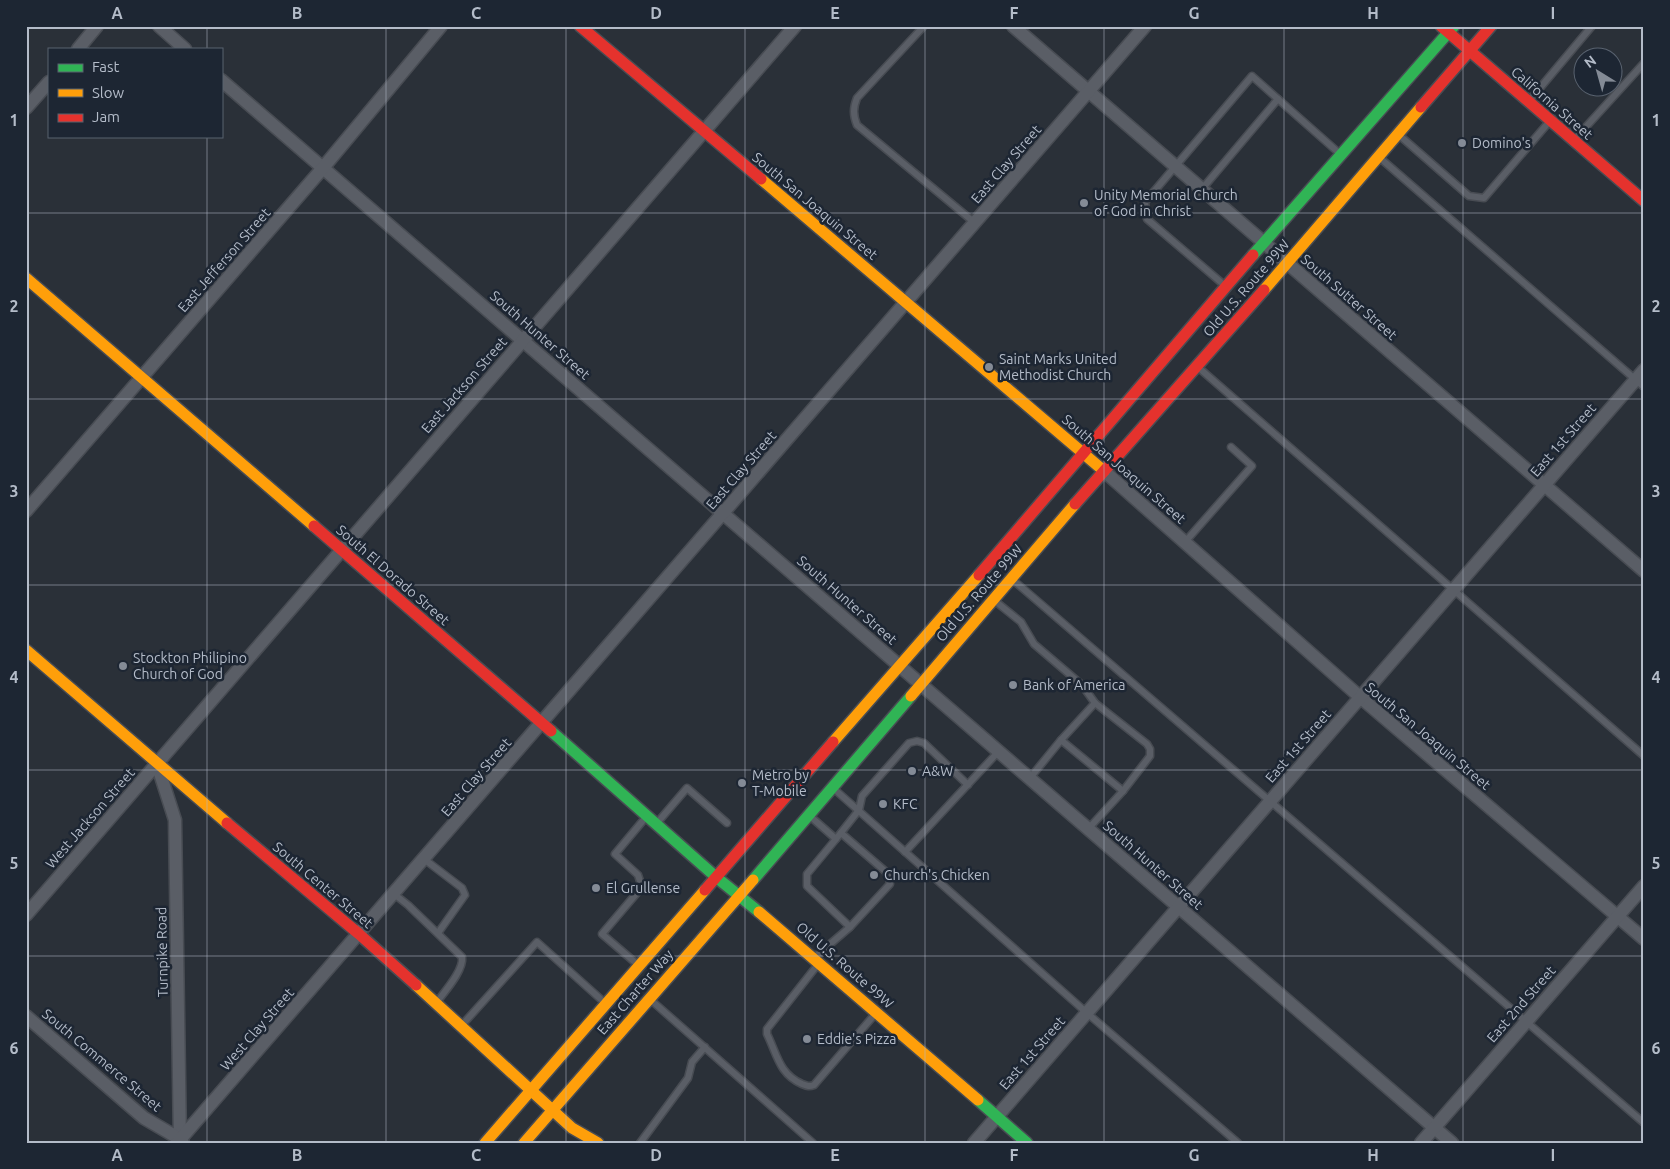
<svg xmlns="http://www.w3.org/2000/svg" width="1670" height="1169" viewBox="0 0 1670 1169" font-family="Ubuntu,sans-serif">
	<rect width="100%" height="100%" fill="#2a3038"/>
	<g fill="none" stroke-linecap="round" stroke-linejoin="round">
		<g stroke="#484c53" stroke-width="9">
			<g id="lane">
				<path d="M 924,26 L 857,98 C 853,108 853,115 857,125 L 975,223"/>
				<polyline points="1529,101 1592,26"/>
				<polyline points="1399,135 1469,196 1484,198 1549,122"/>
				<polyline points="1574,140 1644,63"/>
				<polyline points="1380,158 1644,387"/>
				<polyline points="1202,189 1278,99"/>
				<polyline points="1223,284 1147,219 1145,202 1252,76 1339,153"/>
				<polyline points="1199,368 1644,756"/>
				<polyline points="1185,542 1252,466 1231,447"/>
				<polyline points="1013,580 1644,1123"/>
				<polyline points="995,601 1021,622 1034,644 1082,685 1095,703 1147,744 1150,749 1150,756 1123,791 1089,828"/>
				<polyline points="1061,740 1095,703"/>
				<polyline points="1030,778 1061,740 1123,791"/>
				<polyline points="833,788 1087,1013 1238,1143"/>
				<polyline points="811,817 836,839 807,874 807,886 850,927 815,957"/>
				<polyline points="657,823 687,788 727,823"/>
				<polyline points="841,833 885,871 889,878 890,884 850,927"/>
				<polyline points="836,839 859,810 862,796 909,743 917,741 924,743 968,785"/>
				<polyline points="905,852 999,751"/>
				<polyline points="424,859 462,888 465,895 438,933"/>
				<path d="M 394,894 L 408,905 L 462,957 C 464,970 445,991 437,1002"/>
				<path d="M 819,963 L 767,1029 L 767,1034 C 777,1054 779,1074 802,1084 C 807,1086 809,1087 814,1085 L 876,1013"/>
				<polyline points="637,964 602,934 642,887 638,875 615,854 646,817"/>
				<polyline points="652,1001 813,1143"/>
				<polyline points="462,1025 537,942 605,1003"/>
				<polyline points="640,1143 688,1078 692,1062 705,1047"/>
			</g>
		</g>
		<g stroke="#484c53" stroke-width="15">
			<g id="street">
				<polyline points="159,26 185,49"/>
				<polyline points="1013,26 1644,571"/>
				<polyline points="78,49 97,26"/>
				<polyline points="221,80 1452,1143"/>
				<polyline points="26,108 49,82"/>
				<polyline points="1104,471 1360,697 1644,939"/>
				<polyline points="26,511 322,169 441,26"/>
				<polyline points="157,764 175,820 180,1141"/>
				<polyline points="26,915 795,26"/>
				<polyline points="26,1016 144,1118 180,1139 183,1143"/>
				<polyline points="177,1143 1145,26"/>
				<polyline points="974,1143 1644,370"/>
				<polyline points="1421,1143 1644,886"/>
			</g>
		</g>
		<g stroke="#484c53" stroke-width="14">
			<g id="fast">
				<polyline points="1253,255 1454,26"/>
				<polyline points="551,731 716,877 759,912"/>
				<polyline points="753,880 911,696"/>
				<polyline points="978,1100 1027,1143"/>
			</g>
		</g>
		<g stroke="#484c53" stroke-width="14">
			<g id="slow">
				<polyline points="761,179 1104,471"/>
				<polyline points="26,278 314,526"/>
				<polyline points="1264,290 1421,107"/>
				<polyline points="26,650 227,823"/>
				<polyline points="911,696 1075,504"/>
				<polyline points="833,742 979,575"/>
				<polyline points="759,912 978,1100"/>
				<polyline points="416,985 572,1128 598,1143"/>
				<polyline points="485,1143 705,890"/>
				<polyline points="524,1143 753,880"/>
			</g>
		</g>
		<g stroke="#484c53" stroke-width="14">
			<g id="jam">
				<polyline points="580,26 761,179"/>
				<polyline points="1441,26 1644,201"/>
				<polyline points="1421,107 1491,26"/>
				<polyline points="1075,504 1264,290"/>
				<polyline points="314,526 551,731"/>
				<polyline points="979,575 1253,255"/>
				<polyline points="227,823 359,934 416,985"/>
				<polyline points="705,890 833,742"/>
			</g>
		</g>
		<use href="#lane" stroke="#5a5e66" stroke-width="6"/>
		<use href="#street" stroke="#5a5e66" stroke-width="12"/>
		<use href="#fast" stroke="#30b455" stroke-width="11"/>
		<use href="#slow" stroke="#ff9f0a" stroke-width="11"/>
		<use href="#jam" stroke="#e5322d" stroke-width="11"/>
	</g>
	<path fill="none" stroke="#b4bcc9" stroke-width="1" stroke-opacity="0.55" d="M 207,26 L 207,49M 386,26 L 386,1143M 566,26 L 566,1143M 745,26 L 745,1143M 925,26 L 925,1143M 1104,26 L 1104,1143M 1284,26 L 1284,1143M 1463,26 L 1463,1143M 207,136 L 207,1143M 26,213 L 1644,213M 26,399 L 1644,399M 26,585 L 1644,585M 26,770 L 1644,770M 26,956 L 1644,956"/>
	<g fill="#848b96" stroke="#1d2633" stroke-width="2">
		<circle cx="1462" cy="143" r="5"/>
		<circle cx="1084" cy="203" r="5"/>
		<circle cx="989" cy="367" r="5"/>
		<circle cx="123" cy="666" r="5"/>
		<circle cx="1013" cy="685" r="5"/>
		<circle cx="912" cy="771" r="5"/>
		<circle cx="742" cy="783" r="5"/>
		<circle cx="883" cy="804" r="5"/>
		<circle cx="874" cy="875" r="5"/>
		<circle cx="596" cy="888" r="5"/>
		<circle cx="807" cy="1039" r="5"/>
	</g>
	<g text-anchor="middle" dominant-baseline="central" stroke-width="5" stroke-linejoin="round" paint-order="stroke">
		<g font-size="14" fill="#b4bcc9" stroke="#1d2633">
			<text transform="translate(1552 103) rotate(41)">California Street</text>
			<text transform="translate(1006 164) rotate(-49)">East Clay Street</text>
			<text transform="translate(815 206) rotate(40)">South San Joaquin Street</text>
			<text transform="translate(224 260) rotate(-49)">East Jefferson Street</text>
			<text transform="translate(1246 288) rotate(-49)">Old U.S. Route 99W</text>
			<text transform="translate(1349 297) rotate(41)">South Sutter Street</text>
			<text transform="translate(540 335) rotate(41)">South Hunter Street</text>
			<text transform="translate(464 385) rotate(-49)">East Jackson Street</text>
			<text transform="translate(1563 440) rotate(-49)">East 1st Street</text>
			<text transform="translate(1124 469) rotate(41)">South San Joaquin Street</text>
			<text transform="translate(741 470) rotate(-49)">East Clay Street</text>
			<text transform="translate(393 575) rotate(41)">South El Dorado Street</text>
			<text transform="translate(979 593) rotate(-49)">Old U.S. Route 99W</text>
			<text transform="translate(847 600) rotate(41)">South Hunter Street</text>
			<text transform="translate(1428 736) rotate(40)">South San Joaquin Street</text>
			<text transform="translate(1298 746) rotate(-49)">East 1st Street</text>
			<text transform="translate(476 777) rotate(-49)">East Clay Street</text>
			<text transform="translate(90 818) rotate(-49)">West Jackson Street</text>
			<text transform="translate(1153 865) rotate(41)">South Hunter Street</text>
			<text transform="translate(323 885) rotate(40)">South Center Street</text>
			<text transform="translate(162 952) rotate(-91)">Turnpike Road</text>
			<text transform="translate(845 965) rotate(41)">Old U.S. Route 99W</text>
			<text transform="translate(635 992) rotate(-49)">East Charter Way</text>
			<text transform="translate(1521 1004) rotate(-49)">East 2nd Street</text>
			<text transform="translate(257 1029) rotate(-49)">West Clay Street</text>
			<text transform="translate(1032 1053) rotate(-49)">East 1st Street</text>
			<text transform="translate(102 1060) rotate(40)">South Commerce Street</text>
		</g>
		<g font-size="14" fill="#b4bcc9" stroke="#1d2633" text-anchor="start">
			<text x="1472" y="143">Domino's</text>
			<text x="1094" y="195">Unity Memorial Church<tspan x="1094" dy="16">of God in Christ</tspan></text>
			<text x="999" y="359">Saint Marks United<tspan x="999" dy="16">Methodist Church</tspan></text>
			<text x="133" y="658">Stockton Philipino<tspan x="133" dy="16">Church of God</tspan></text>
			<text x="1023" y="685">Bank of America</text>
			<text x="922" y="771">A&amp;W</text>
			<text x="752" y="775">Metro by<tspan x="752" dy="16">T-Mobile</tspan></text>
			<text x="893" y="804">KFC</text>
			<text x="884" y="875">Church's Chicken</text>
			<text x="606" y="888">El Grullense</text>
			<text x="817" y="1039">Eddie's Pizza</text>
		</g>
	</g>
	<rect width="1670" height="1169" fill="none" stroke="#1d2633" stroke-width="55"/>
	<rect x="48" y="48" width="175" height="90" fill="#1d2633" stroke="#59626f"/>
	<rect x="58" y="64" width="25" height="8" fill="#30b455" stroke="#59626f"/>
	<text x="92" y="72" font-size="15" fill="#b4bcc9">Fast</text>
	<rect x="58" y="89" width="25" height="8" fill="#ff9f0a" stroke="#59626f"/>
	<text x="92" y="98" font-size="15" fill="#b4bcc9">Slow</text>
	<rect x="58" y="114" width="25" height="8" fill="#e5322d" stroke="#59626f"/>
	<text x="92" y="122" font-size="15" fill="#b4bcc9">Jam</text>
	<g transform="translate(1598 72) rotate(323)"><circle r="24" fill="#1d2633" stroke="#59626f"/>
	<path d="M0-4L9 19L0 12L-9 19Z" fill="#848b96"/>
	<text y="-8" font-size="14" font-weight="bold" text-anchor="middle" fill="#b4bcc9">N</text>
	</g>
	<rect x="28" y="28" width="1614" height="1114" fill="none" stroke="#b4bcc9" stroke-width="2"/>
	<g font-size="16" text-anchor="middle" font-weight="bold" fill="#b4bcc9">
		<text x="117" y="19">A</text>
		<text x="297" y="19">B</text>
		<text x="476" y="19">C</text>
		<text x="656" y="19">D</text>
		<text x="835" y="19">E</text>
		<text x="1014" y="19">F</text>
		<text x="1194" y="19">G</text>
		<text x="1373" y="19">H</text>
		<text x="1553" y="19">I</text>
		<text x="14" y="126">1</text>
		<text x="1656" y="126">1</text>
		<text x="14" y="312">2</text>
		<text x="1656" y="312">2</text>
		<text x="14" y="497">3</text>
		<text x="1656" y="497">3</text>
		<text x="14" y="683">4</text>
		<text x="1656" y="683">4</text>
		<text x="14" y="869">5</text>
		<text x="1656" y="869">5</text>
		<text x="14" y="1054">6</text>
		<text x="1656" y="1054">6</text>
		<text x="117" y="1161">A</text>
		<text x="297" y="1161">B</text>
		<text x="476" y="1161">C</text>
		<text x="656" y="1161">D</text>
		<text x="835" y="1161">E</text>
		<text x="1014" y="1161">F</text>
		<text x="1194" y="1161">G</text>
		<text x="1373" y="1161">H</text>
		<text x="1553" y="1161">I</text>
	</g>
</svg>
